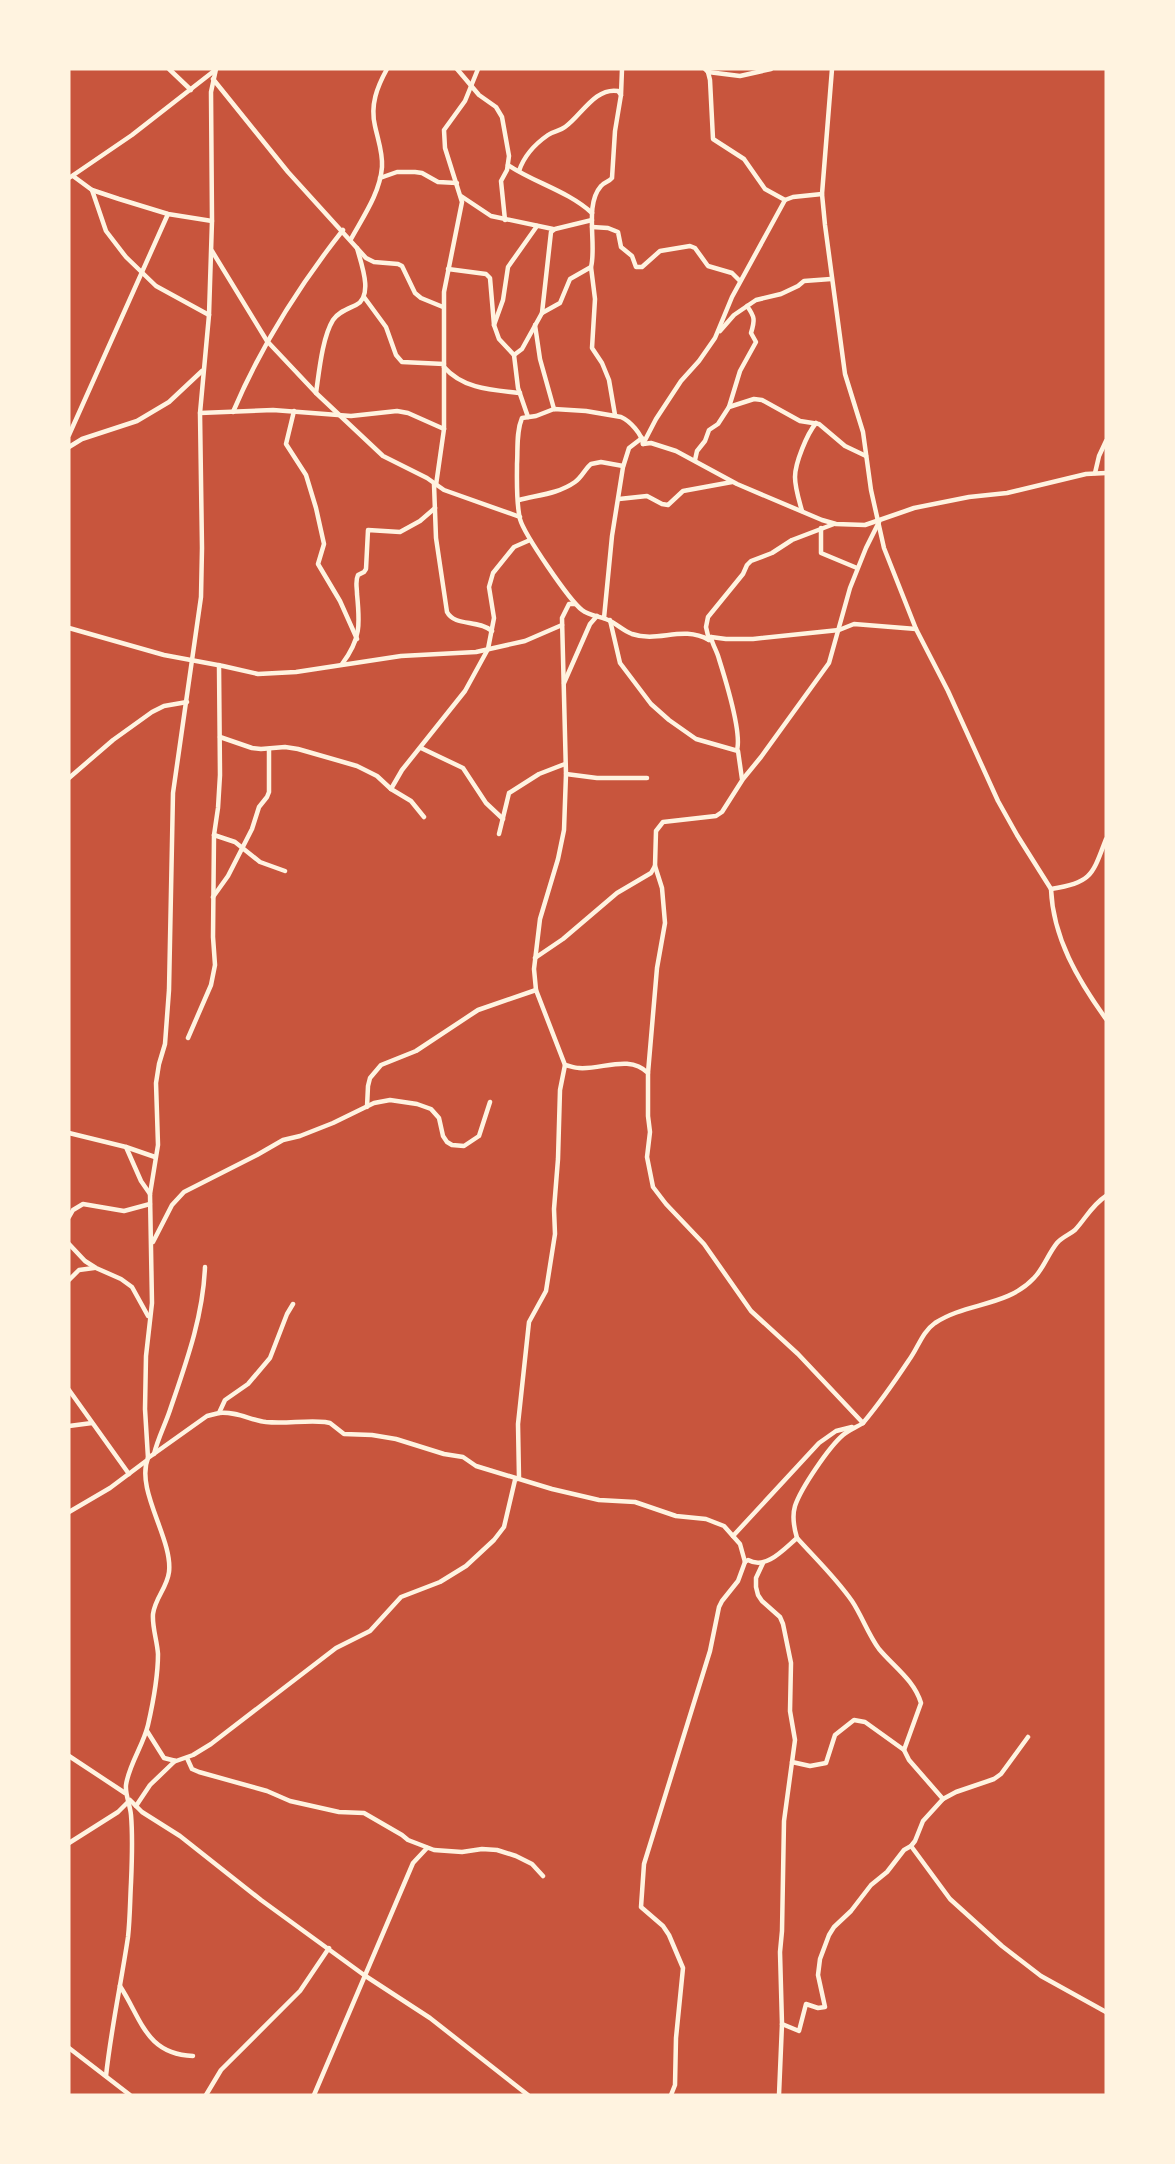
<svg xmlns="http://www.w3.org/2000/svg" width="1175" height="2164" viewBox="0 0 1175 2164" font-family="Cabin,sans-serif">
	<rect width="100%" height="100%" fill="#c8553d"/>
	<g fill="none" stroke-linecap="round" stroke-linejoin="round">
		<g stroke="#fff3e0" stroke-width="4.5">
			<polyline points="169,69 191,90"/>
			<polyline points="457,69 479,95 496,107 502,117 509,156 507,170 501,181 505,220"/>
			<polyline points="705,69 708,72 710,80 713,139 744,159 765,189 785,200"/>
			<path d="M 832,69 L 822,194 L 825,225 L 845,374 L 863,432 L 871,490 L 884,548 L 916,629 L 948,691 L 998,801 L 1017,835 L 1051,889 C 1092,882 1092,876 1106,839"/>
			<polyline points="708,72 740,76 771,69"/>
			<polyline points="213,79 288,172 366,258 374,262 398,264 402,266 415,293 421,298 443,307"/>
			<path d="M 508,165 C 535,183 568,191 592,213"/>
			<path d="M 519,171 C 524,156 535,144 548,135 C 554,131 560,131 565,127 C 581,116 595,87 618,91 L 621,95"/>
			<polyline points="73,176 92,190 119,199 168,214 212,221"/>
			<polyline points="69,178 132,135 214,71"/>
			<polyline points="380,178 397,172 415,172 422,173 438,182 457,183"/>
			<polyline points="92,190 106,231 126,257 156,286 209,315"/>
			<polyline points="461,196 491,216 553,229"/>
			<polyline points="592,227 608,228 618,232 621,247 632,256 636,267 642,267 660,251 690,246 695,248 708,266 732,273 740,281"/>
			<path d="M 351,239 C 363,217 380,193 382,167 C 383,153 378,140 375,126 C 370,105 377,87 387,69"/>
			<polyline points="212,251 267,341 316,393 383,456 427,478 444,490 520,517"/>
			<polyline points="591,267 595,299 592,348 602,363 609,380 615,415"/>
			<polyline points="448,269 486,274 490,278 494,325 499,339 514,355 518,388 528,417"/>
			<polyline points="364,297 386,327 396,355 402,362 444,364"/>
			<polyline points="542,313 551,232 555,229 592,220"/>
			<polyline points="494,325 503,300 508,267 537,226"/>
			<polyline points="535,325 540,359 554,409"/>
			<polyline points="720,331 734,315 756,300 781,294 798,286 804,281 831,279"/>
			<path d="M 514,355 L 522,349 L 542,313 L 560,303 L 570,279 L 591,267 C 597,245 584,205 601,186 C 604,182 609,182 612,178 L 615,131 L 621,95 L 622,69"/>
			<path d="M 444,367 C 463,389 492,390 520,393"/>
			<path d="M 316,393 C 319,373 322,338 333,320 C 338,312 348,309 356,305 C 374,296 361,263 357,248"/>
			<polyline points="729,407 754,399 762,400 800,421 819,424 845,446 866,456"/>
			<polyline points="294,411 286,444 306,475 316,508 324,544 318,564 340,601 357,639"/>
			<path d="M 233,412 C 261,346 298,287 343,230"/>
			<polyline points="200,413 273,410 351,416 397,411 408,413 444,429"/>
			<polyline points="69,435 168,214"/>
			<polyline points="643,444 656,419 681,381 699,361 715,338 732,297 785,200 793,197 822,194"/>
			<polyline points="69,447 82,439 137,421 169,402 202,371"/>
			<path d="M 695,460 L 697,451 L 705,441 L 709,430 L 718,424 L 729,407 L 740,371 L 756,342 L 751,333 C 755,320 755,317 747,306"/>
			<polyline points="1095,473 1099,456 1106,441"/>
			<path d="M 434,484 L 436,538 L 447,612 C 455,627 478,619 492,631"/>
			<polyline points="436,485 444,429 444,292 462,202 445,148 444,130 465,101 478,69"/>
			<polyline points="619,499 647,496 662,504 668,505 683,491 732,482"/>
			<path d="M 519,500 C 538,495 558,494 575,482 C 582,477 585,469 591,464 L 601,462 L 623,466"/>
			<path d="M 802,511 C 799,500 795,488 795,477 C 795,463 807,434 816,423"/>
			<polyline points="821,528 821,553 857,568"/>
			<polyline points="604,618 612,536 623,467 629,448 642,438"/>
			<polyline points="610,620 620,663 651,704 669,720 696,739 738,751 742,779"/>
			<polyline points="69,628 164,655 223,666 258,674 296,672 401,656 476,652 525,641 562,625"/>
			<path d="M 916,629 L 854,624 L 839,630 L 753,639 L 726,639 L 711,637 L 709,640 C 682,625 659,643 632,634 C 624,631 619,626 612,622 C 603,616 591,617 582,610 C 569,600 524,534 520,519 C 516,502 517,481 517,464 C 518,449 516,432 522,418 L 536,416 L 554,409 L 586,411 L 621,417 C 630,421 642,434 643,444 L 651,443 L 676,451 L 737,484 L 822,520 L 836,524 L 865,525 L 914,508 L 969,497 L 1007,493 L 1086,474 L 1106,473"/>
			<path d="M 711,637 C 712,644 717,651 719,659 C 725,678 742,732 737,750"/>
			<polyline points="709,640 706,627 708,617 743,574 747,565 751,561 772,553 792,540 834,524"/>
			<path d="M 342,664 C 361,639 360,624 357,594 C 357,587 355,581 358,575 L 364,572 L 366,569 L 368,530 L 400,532 L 420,521 L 435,508"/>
			<polyline points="564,683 590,624 597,616"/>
			<polyline points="220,737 252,748 261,749 285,747 298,749 357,766 377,776 391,789 411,801 424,817"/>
			<polyline points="421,748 463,768 486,803 503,819"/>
			<polyline points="566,774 597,778 647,778"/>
			<polyline points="69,778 113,740 152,712 164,706 187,702"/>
			<polyline points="391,789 402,770 465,691 488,649 494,618 489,587 493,573 514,547 530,540"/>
			<polyline points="499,834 509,793 539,774 565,764"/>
			<polyline points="214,835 235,842 260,862 285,871"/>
			<path d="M 1051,889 C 1053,938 1078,980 1106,1019"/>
			<polyline points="213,897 228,876 252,829 259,807 267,797 269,792 269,749"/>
			<polyline points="535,958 563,939 617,893 651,873 655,866 656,831 663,822 716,816 722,812 743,779 761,757 829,663 850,588 866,548 879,522"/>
			<polyline points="188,1038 211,985 215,965 213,937 214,835 218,808 220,775 219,665"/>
			<path d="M 565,1065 C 570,1066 575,1068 579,1068 C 602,1070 629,1054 648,1073 L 648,1116 L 650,1132 L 647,1157 L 653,1187 L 666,1204 L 704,1244 L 751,1311 L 798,1354 L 863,1423 C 857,1427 849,1430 843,1435 C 829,1447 801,1488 795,1506 C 792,1516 794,1528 797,1538 C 816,1559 836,1578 852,1601 C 862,1616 868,1634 879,1649 C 894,1667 914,1680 921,1703 L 904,1750"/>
			<polyline points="648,1073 657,968 665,923 662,888 655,866"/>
			<polyline points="367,1107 368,1086 370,1078 381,1065 416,1051 478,1010 536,990"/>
			<polyline points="69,1133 126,1147 155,1157"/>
			<polyline points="126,1147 141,1181 150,1194"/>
			<polyline points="69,1217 73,1210 83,1204 124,1211 150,1204"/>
			<polyline points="153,1242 172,1205 184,1192 257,1155 283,1140 300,1136 333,1123 374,1103 390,1100 417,1104 431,1109 439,1118 443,1136 447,1142 452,1145 464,1146 479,1136 490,1102"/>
			<polyline points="69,1244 85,1261 96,1268 121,1279 132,1287 148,1316"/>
			<polyline points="69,1280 79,1270 94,1268"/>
			<polyline points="69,1390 129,1474"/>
			<path d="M 219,1413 C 236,1411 250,1420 266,1422 C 286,1424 305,1420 325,1422 L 330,1423 L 344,1434 L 372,1435 L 396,1439 L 444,1454 L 463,1457 L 476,1466 L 552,1489 L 599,1500 L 635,1502 L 676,1516 L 706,1519 L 724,1526 L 740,1544 L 745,1562 L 738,1581 L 722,1601 L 719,1607 L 710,1651 L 644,1864 L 641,1907 L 663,1926 L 669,1935 L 683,1968 L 676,2038 L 675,2085 L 671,2095"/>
			<path d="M 863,1423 C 879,1404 895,1381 909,1360 C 918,1348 922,1332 935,1323 C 967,1302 1007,1307 1034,1278 C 1044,1268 1048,1254 1057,1243 C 1062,1237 1069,1235 1075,1230 C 1086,1218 1092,1205 1106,1196"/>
			<polyline points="69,1426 92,1423"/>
			<path d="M 154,1454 C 158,1438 165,1425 170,1410 C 186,1363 203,1317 205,1267"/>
			<polyline points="148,1458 207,1416 219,1413 225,1400 248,1384 270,1358 287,1314 293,1304"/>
			<polyline points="69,1512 110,1488 146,1461"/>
			<polyline points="733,1536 819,1443 836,1431 852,1427"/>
			<path d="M 745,1562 L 748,1560 C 766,1570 783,1550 797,1538"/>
			<polyline points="763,1563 756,1578 756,1587 758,1595 762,1601 780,1617 783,1624 791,1663 790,1711 795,1740 784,1821 782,1931 780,1952 782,2024 779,2095"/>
			<polyline points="147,1731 164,1758 176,1761 193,1755 211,1744 336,1648 370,1631 401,1597 440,1582 466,1566 494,1540 504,1527 515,1480 519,1478 518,1424 529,1322 546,1291 555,1234 554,1209 558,1159 560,1090 565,1065 536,990 534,969 540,919 558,859 564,830 566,774 562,618 569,604 575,604"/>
			<polyline points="69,1756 125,1793"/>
			<polyline points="187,1758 192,1769 199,1772 267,1791 290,1801 339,1812 364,1813 402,1835 408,1840 434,1850 462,1852 482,1849 497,1850 516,1856 532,1864 543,1876"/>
			<polyline points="792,1762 810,1766 826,1763 835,1735 854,1720 865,1722 904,1750 909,1760 943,1799"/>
			<polyline points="136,1806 150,1785 175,1761"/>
			<polyline points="69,1843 118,1812 130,1800 142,1812 180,1836 261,1900 364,1975 430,2018 528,2095"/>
			<polyline points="911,1846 950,1899 1002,1946 1041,1976 1106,2012"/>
			<path d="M 120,1986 C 142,2020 146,2054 193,2056"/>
			<polyline points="782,2024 799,2031 806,2004 818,2008 825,2007 818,1975 820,1959 829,1935 834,1927 851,1911 871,1885 887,1872 904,1850 911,1846 915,1841 923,1821 943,1799 956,1792 994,1779 1001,1774 1028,1737"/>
			<polyline points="69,2048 130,2095"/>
			<path d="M 106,2076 C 111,2029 121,1984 128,1937 C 130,1919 130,1901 131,1883 C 132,1860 133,1838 131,1815 C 130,1804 125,1795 126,1785 C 129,1764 143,1746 148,1725 C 153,1703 158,1677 158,1654 C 157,1640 152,1627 153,1614 C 155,1598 167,1588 169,1572 C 173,1539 135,1490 148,1458 L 145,1409 L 146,1356 L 152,1303 L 150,1194 L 158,1145 L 156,1083 L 159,1064 L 165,1044 L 169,990 L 173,793 L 201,597 L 202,548 L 200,413 L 209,315 L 212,221 L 211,92 L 216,69"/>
			<polyline points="206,2095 221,2070 300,1991 329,1948"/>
			<polyline points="314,2095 413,1863 427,1848"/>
		</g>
	</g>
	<rect width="1175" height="2164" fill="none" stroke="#fff3e0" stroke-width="141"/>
</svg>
